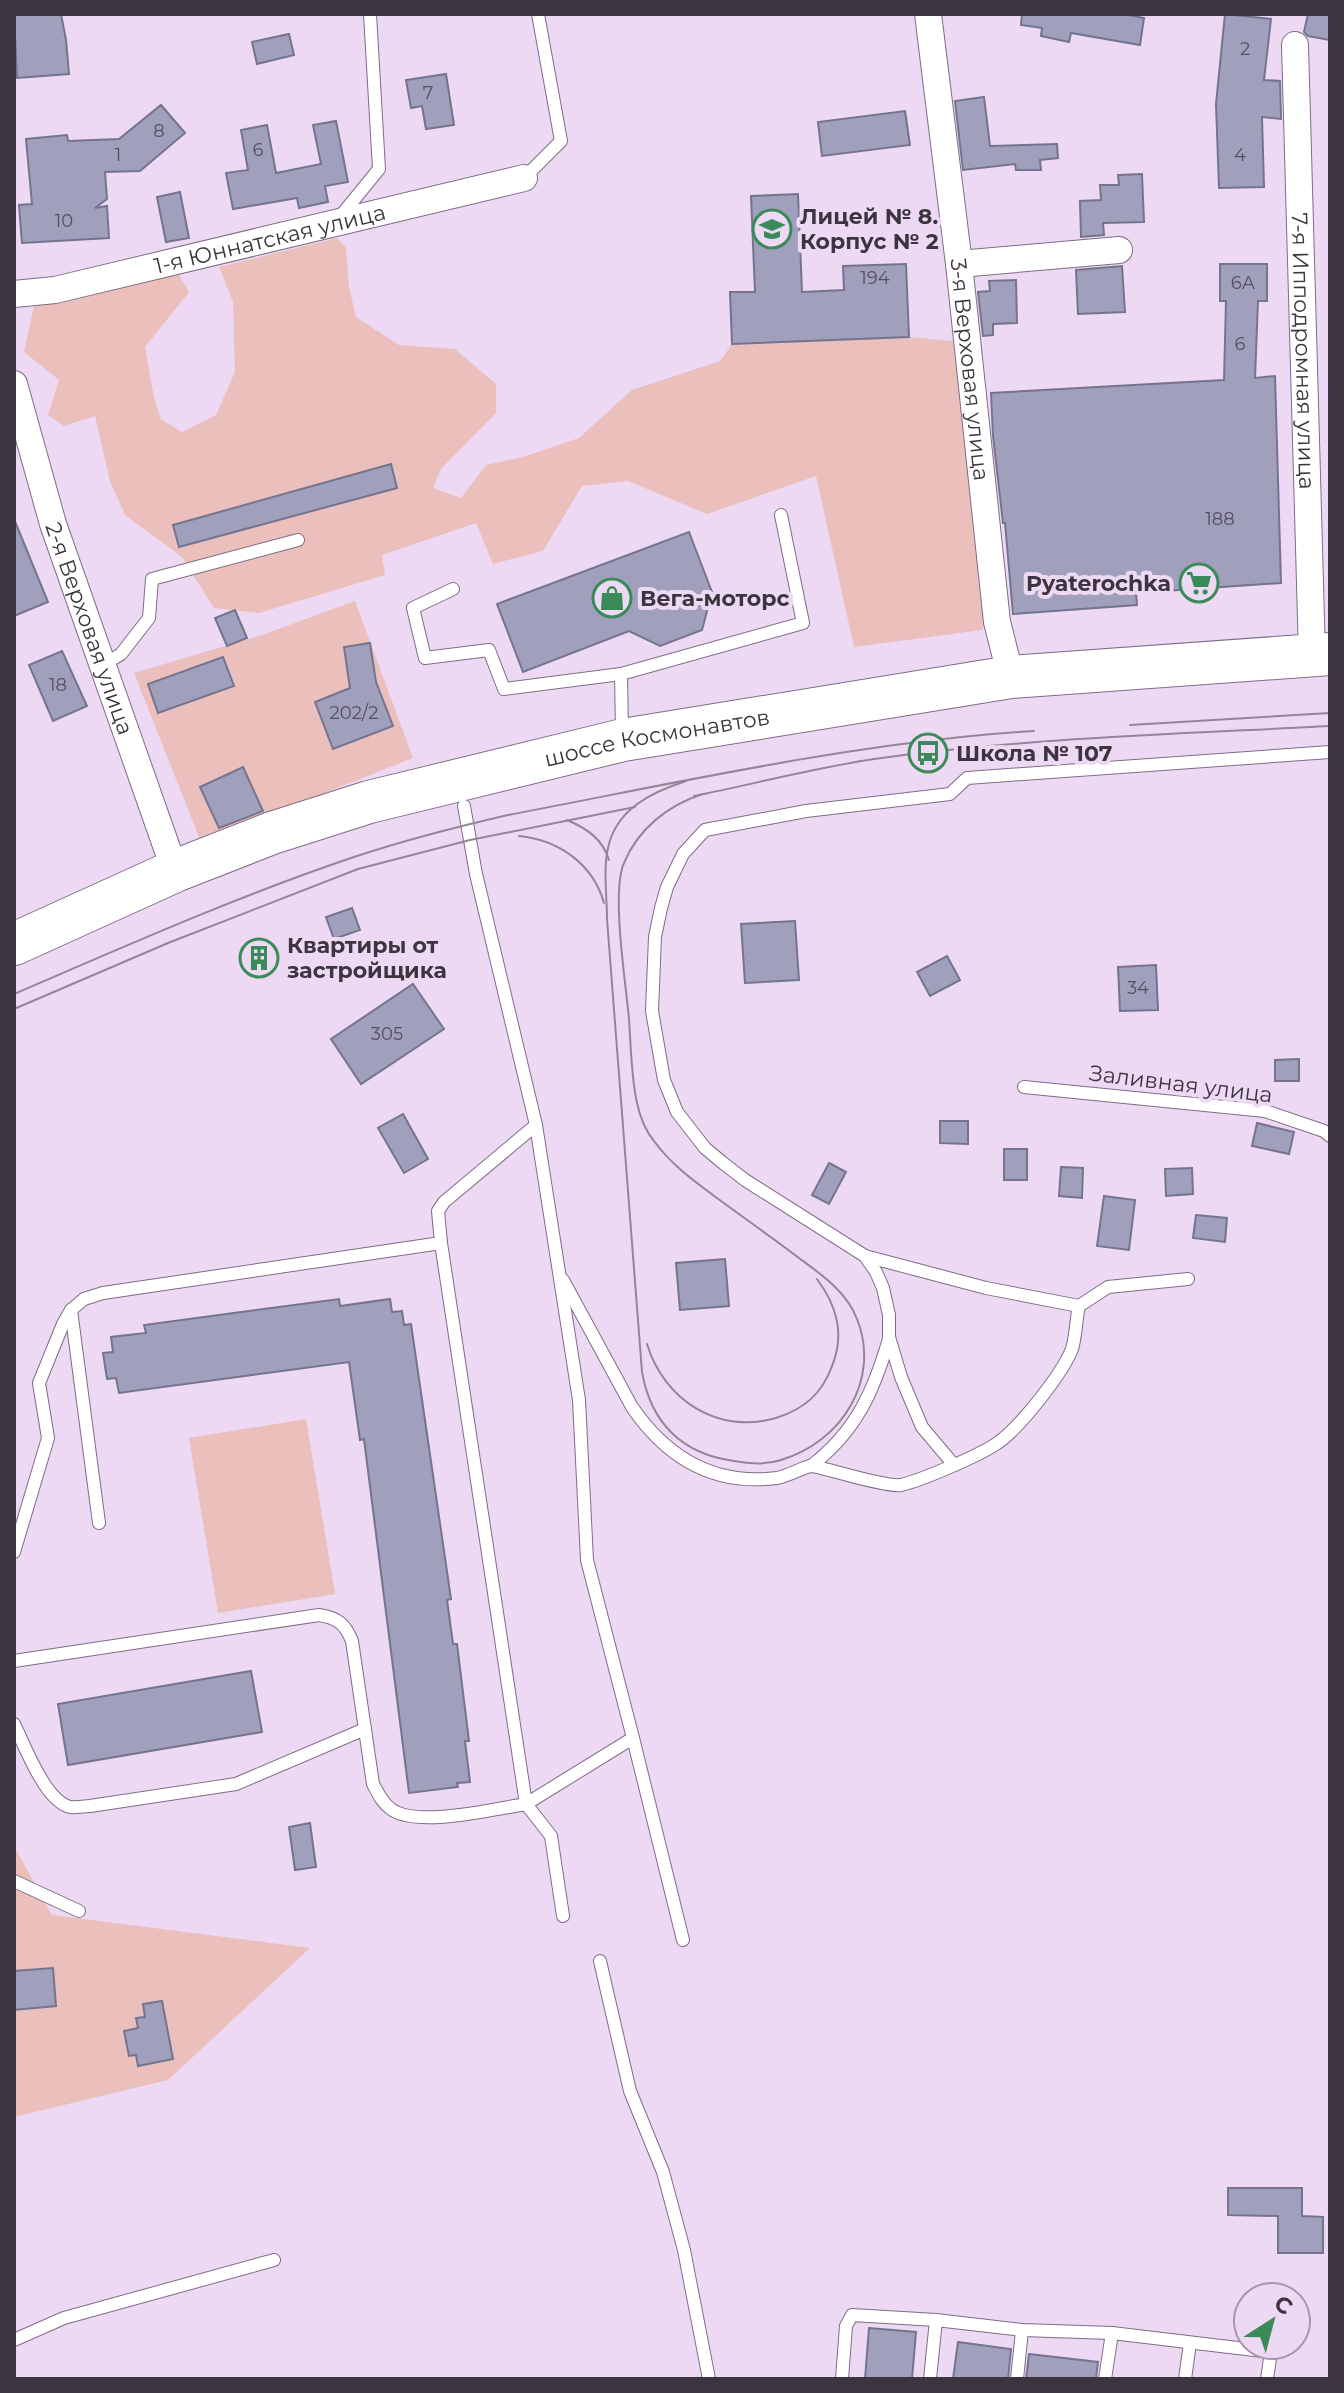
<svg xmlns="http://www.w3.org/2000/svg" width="1344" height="2393" viewBox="0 0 1344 2393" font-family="Montserrat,sans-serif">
	<rect width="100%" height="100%" fill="#edd9f4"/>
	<g fill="#ebbfbc">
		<polygon points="337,238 346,248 349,287 356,317 399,345 455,349 496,384 496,413 441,469 433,488 461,498 486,465 523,457 579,438 632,390 720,361 732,344 909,337 953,341 991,605 982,630 854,647 816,476 707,514 628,481 582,486 543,551 493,564 476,523 382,555 385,575 259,613 214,608 182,557 125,515 110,481 95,416 64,426 48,415 59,380 24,352 34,306 176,270 189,292 145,347 154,398 161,419 182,432 216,415 235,372 233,302 219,267"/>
		<polygon points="355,601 413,758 201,842 134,673 262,635"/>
		<polygon points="306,1419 335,1594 218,1613 189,1438"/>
		<polygon points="14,1846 52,1915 310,1948 168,2080 14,2117"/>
	</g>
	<g fill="#a0a0bd" stroke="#74748e" stroke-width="2">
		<polygon points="14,14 61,14 66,40 69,74 17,78"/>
		<polygon points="1022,14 1123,14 1144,18 1140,45 1071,33 1069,42 1041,36 1042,28 1021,25"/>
		<polygon points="1225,14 1271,19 1264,80 1280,81 1281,119 1262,117 1264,187 1219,188 1216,104"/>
		<polygon points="1308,14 1330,14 1330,40 1308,36 1304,32"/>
		<polygon points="289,34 294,55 257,64 252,42"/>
		<polygon points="446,74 454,125 426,129 422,106 411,108 406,80"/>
		<polygon points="984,97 990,146 1057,144 1058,158 1040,160 1041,170 1016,170 1015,164 963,170 955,101"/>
		<polygon points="161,105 185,133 140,171 105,172 107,199 95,208 107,206 109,238 22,243 19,205 32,204 26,139 67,135 68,141 119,139"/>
		<polygon points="905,111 910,145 822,156 818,122"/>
		<polygon points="336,121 348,182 325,186 328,202 299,208 297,198 233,209 226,173 248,170 241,130 267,125 276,173 321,164 313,125"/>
		<polygon points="1142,174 1144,222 1103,223 1104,235 1081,237 1080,201 1101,200 1100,185 1119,185 1118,175"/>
		<polygon points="180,192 189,238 166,242 157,197"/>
		<polygon points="798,194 802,292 844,290 843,266 906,264 909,337 732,344 730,292 755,292 751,196"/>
		<polygon points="1220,264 1267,264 1267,301 1258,301 1255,378 1275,376 1281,583 1136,593 1137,605 1013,614 1005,523 1003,523 993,436 991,393 1224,380 1226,301 1220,301"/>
		<polygon points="1122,266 1125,312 1078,314 1076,270"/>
		<polygon points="1016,280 1017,323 993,324 993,335 983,336 978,292 990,291 989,281"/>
		<polygon points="391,464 397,488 179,547 173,525"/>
		<polygon points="14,519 48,602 14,616"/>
		<polygon points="689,532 712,592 702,630 660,646 629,631 523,672 497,604"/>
		<polygon points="235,610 247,638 227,646 215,618"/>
		<polygon points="370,643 376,682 393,726 333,749 315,702 350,688 344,647"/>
		<polygon points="62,651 87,706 53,721 29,665"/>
		<polygon points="223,657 234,686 158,713 148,684"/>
		<polygon points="243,767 263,811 219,828 200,787"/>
		<polygon points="352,908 360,930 334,939 326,917"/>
		<polygon points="795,921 799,980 745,983 741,924"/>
		<polygon points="947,956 960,980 930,996 917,972"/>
		<polygon points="1156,965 1158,1010 1120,1011 1118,967"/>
		<polygon points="413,984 444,1029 361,1084 331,1039"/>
		<polygon points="1299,1059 1299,1081 1275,1081 1275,1060"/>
		<polygon points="403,1114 428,1159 404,1173 378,1128"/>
		<polygon points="940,1121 968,1121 968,1144 940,1143"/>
		<polygon points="1257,1123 1294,1132 1289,1154 1252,1146"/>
		<rect x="1004" y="1149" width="23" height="31"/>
		<polygon points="829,1163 846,1172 829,1204 812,1195"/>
		<polygon points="1061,1167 1083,1168 1082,1198 1059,1196"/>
		<polygon points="1192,1168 1193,1194 1166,1196 1165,1169"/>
		<polygon points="1104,1196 1135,1200 1129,1250 1097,1246"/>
		<polygon points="1196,1215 1227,1218 1225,1242 1193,1238"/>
		<polygon points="725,1259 729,1306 680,1310 676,1263"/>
		<polygon points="339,1299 340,1306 390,1299 392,1312 402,1311 404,1325 411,1324 451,1599 447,1600 453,1644 457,1644 469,1741 465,1741 470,1782 457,1783 458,1787 409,1793 364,1439 360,1440 349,1362 119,1393 116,1378 107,1379 103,1353 113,1352 111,1337 146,1333 144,1325"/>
		<polygon points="251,1671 262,1732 68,1765 58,1704"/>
		<polygon points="310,1823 316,1867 295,1870 289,1827"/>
		<polygon points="53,1968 56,2006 14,2010 14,1971"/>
		<polygon points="162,2001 173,2059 138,2066 136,2055 129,2056 124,2031 138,2028 136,2018 145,2017 143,2004"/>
		<polygon points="1228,2188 1302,2188 1302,2216 1323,2217 1323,2253 1278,2253 1278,2216 1228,2215"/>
		<polygon points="869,2328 916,2332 912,2379 865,2379"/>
		<polygon points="958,2342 1011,2349 1008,2379 953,2379"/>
		<polygon points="1029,2354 1098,2362 1096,2379 1026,2379"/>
	</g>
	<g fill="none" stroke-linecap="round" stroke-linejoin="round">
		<g stroke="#7e6d84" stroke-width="14">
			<g id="service">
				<polyline points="524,178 561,141 538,14"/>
				<polyline points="339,218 379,169 370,14"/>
				<polyline points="453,589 413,608 425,658 489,650 504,689 621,674"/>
				<polyline points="103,665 121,654 149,618 152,579 298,540"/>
				<polyline points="622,732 621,674 803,623 781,515"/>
				<polyline points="464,806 476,874 536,1125 579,1400 587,1560 633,1738 526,1804 551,1836 563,1916"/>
				<polyline points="1024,1087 1265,1111 1324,1131 1330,1136"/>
				<polyline points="865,1256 986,1288 1079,1306"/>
				<path d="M 563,1280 L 632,1407 C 667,1458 714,1486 777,1478 C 789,1476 803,1467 811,1466 C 816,1466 824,1469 829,1470 C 845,1474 888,1487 901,1485 C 922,1480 978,1456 996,1444 C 1019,1429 1062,1374 1072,1349 C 1076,1336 1076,1319 1079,1306 L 1108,1287 L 1188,1279"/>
				<polyline points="71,1310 99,1523"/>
				<polyline points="954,1465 922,1427 901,1377 889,1337 889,1315 883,1288 876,1272 865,1256 745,1180 723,1163 705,1148 677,1112 664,1080 652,1011 655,937 661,908 667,887 683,854 705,830 806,811 950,794 967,778 1330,752"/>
				<path d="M 811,1466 C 856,1431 873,1393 889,1339"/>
				<polyline points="14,1552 48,1438 39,1383 63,1324 71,1310 84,1299 103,1293 441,1243 438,1211 444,1202 536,1125"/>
				<path d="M 14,1661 L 319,1615 C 338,1618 345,1624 352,1641 L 373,1784 C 378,1793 382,1803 391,1809 C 416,1828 494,1809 526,1804 L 441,1243"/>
				<path d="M 14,1724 C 25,1746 45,1801 70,1807 C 76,1808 84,1806 90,1806 L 236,1784 L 365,1729"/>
				<polyline points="633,1738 683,1940"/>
				<polyline points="14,1881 79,1911"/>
				<polyline points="600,1961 630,2091 663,2172 684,2250 709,2379"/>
				<polyline points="14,2340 64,2318 274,2260"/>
				<polyline points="842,2379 846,2326 852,2315 936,2320 1022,2330 1112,2333 1271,2352 1267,2379"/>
				<polyline points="930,2379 936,2320"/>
				<polyline points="1017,2379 1022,2330"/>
				<polyline points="1105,2379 1112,2333"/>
				<polyline points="1185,2379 1190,2343"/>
			</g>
		</g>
		<g stroke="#7e6d84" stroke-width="28">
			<g id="minor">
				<path id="s1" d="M 928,14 L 959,264 L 997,622 L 1011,677"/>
				<path id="s2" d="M 1295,45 L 1312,655"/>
				<polyline points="959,264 1119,250"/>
				<path id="s3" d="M 14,294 L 55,290 L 524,178"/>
				<path id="s4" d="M 14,384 L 53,524 L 175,871"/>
			</g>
		</g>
		<g stroke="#7e6d84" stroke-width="44">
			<g id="primary">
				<path id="s5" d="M 14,944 L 175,871 L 272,833 L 369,802 L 623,740 L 1011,677 L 1330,654"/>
			</g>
		</g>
		<use href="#service" stroke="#fff" stroke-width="12"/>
		<use href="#minor" stroke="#fff" stroke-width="26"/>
		<use href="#primary" stroke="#fff" stroke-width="42"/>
		<g stroke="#948698" stroke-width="2">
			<polyline points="1130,725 1330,713"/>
			<path d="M 686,781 C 652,792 616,809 608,848 C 603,870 607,896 607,919 L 642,1372 C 651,1423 682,1454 734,1461 C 750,1464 766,1465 781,1460 C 842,1442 881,1379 857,1319 C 847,1292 822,1275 799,1258 C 774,1239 747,1220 721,1201 C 697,1183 672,1166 654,1141 C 645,1130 640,1117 637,1103 C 631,1076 631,1047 629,1019 C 626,984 611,892 624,863 C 638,829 668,805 703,794"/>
			<path d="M 694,796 C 754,784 814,768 874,759 C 1025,738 1178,734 1330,726"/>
			<path d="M 567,820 C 586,828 603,839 609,860"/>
			<path d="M 519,836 C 559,840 593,864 604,903"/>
			<path d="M 14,994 C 126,946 238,896 354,857 C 405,840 456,827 508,815 C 682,782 857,742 1034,731"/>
			<polyline points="14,1009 168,943 358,869 470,840 635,807"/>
			<path d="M 647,1344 C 664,1400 718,1435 776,1418 C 804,1409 822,1394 832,1366 C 845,1334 837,1306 817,1279"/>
		</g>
	</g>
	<defs>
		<g id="school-ring" transform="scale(2)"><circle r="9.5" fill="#edd9f4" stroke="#3a8a5a" stroke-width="1.5"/><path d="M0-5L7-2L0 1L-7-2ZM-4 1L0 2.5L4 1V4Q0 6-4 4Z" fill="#3a8a5a"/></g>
		<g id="supermarket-ring" transform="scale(2)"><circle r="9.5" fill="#edd9f4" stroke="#3a8a5a" stroke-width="1.5"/><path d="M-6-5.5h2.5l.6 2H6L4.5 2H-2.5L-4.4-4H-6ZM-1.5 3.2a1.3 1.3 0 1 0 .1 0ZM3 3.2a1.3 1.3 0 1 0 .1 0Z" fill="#3a8a5a"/></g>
		<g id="shop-ring" transform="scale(2)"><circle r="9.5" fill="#edd9f4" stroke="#3a8a5a" stroke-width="1.5"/><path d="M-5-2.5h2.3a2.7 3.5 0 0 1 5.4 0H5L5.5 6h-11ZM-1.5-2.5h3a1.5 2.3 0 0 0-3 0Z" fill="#3a8a5a"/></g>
		<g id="bus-ring" transform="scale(2)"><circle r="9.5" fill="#edd9f4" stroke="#3a8a5a" stroke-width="1.5"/><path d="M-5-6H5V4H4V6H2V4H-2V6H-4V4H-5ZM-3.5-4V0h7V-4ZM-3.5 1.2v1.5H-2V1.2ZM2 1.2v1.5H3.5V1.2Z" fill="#3a8a5a"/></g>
		<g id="building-ring" transform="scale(2)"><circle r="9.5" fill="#edd9f4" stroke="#3a8a5a" stroke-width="1.5"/><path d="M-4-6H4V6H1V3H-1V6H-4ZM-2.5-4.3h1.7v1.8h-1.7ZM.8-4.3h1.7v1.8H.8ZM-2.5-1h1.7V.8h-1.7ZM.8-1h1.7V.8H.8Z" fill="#3a8a5a"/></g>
	</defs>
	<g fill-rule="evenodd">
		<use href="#school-ring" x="772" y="229"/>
		<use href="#supermarket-ring" x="1199" y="583"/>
		<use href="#shop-ring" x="612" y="598"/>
		<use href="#bus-ring" x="928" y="753"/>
		<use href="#building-ring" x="259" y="958"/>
	</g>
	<g text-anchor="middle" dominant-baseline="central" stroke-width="8" stroke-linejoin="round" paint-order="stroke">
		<g font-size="18" fill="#554f5e">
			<text x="1245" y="49">2</text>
			<text x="428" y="93">7</text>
			<text x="159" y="131">8</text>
			<text x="258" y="150">6</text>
			<text x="118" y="155">1</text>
			<text x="1240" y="155">4</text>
			<text x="64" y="221">10</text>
			<text x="875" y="278">194</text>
			<text x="1243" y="283">6А</text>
			<text x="1240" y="344">6</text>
			<text x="1220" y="519">188</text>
			<text x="58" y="685">18</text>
			<text x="354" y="713">202/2</text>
			<text x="1138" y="988">34</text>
			<text x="387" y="1034">305</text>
		</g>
		<g font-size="22" font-weight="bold" fill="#3c343e" stroke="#edd9f4" text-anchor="start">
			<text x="800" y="216">Лицей № 8.<tspan x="800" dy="25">Корпус № 2</tspan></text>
			<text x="1171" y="583" text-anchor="end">Pyaterochka</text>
			<text x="640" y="598">Вега-моторс</text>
			<text x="956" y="753">Школа № 107</text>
			<text x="287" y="945">Квартиры от<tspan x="287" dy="25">застройщика</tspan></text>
		</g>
		<g font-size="22" fill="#3c343e" stroke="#edd9f4">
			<text stroke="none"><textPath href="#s3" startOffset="262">1-я Юннатская улица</textPath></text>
			<text stroke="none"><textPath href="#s2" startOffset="306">7-я Ипподромная улица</textPath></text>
			<text stroke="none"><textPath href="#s1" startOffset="358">3-я Верховая улица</textPath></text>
			<text stroke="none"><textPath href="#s4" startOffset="256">2-я Верховая улица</textPath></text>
			<text stroke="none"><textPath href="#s5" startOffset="678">шоссе Космонавтов</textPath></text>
			<text transform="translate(1181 1084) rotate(7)">Заливная улица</text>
		</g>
	</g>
	<rect width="1344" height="2393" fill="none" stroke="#3c343e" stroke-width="32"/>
	<g transform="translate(1272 2321) rotate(36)"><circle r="38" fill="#edd9f4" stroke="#a697ab" stroke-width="2"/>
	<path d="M0-6L14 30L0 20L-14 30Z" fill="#3a8a5a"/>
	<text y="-12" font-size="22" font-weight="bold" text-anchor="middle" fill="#3c343e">С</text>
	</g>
</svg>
